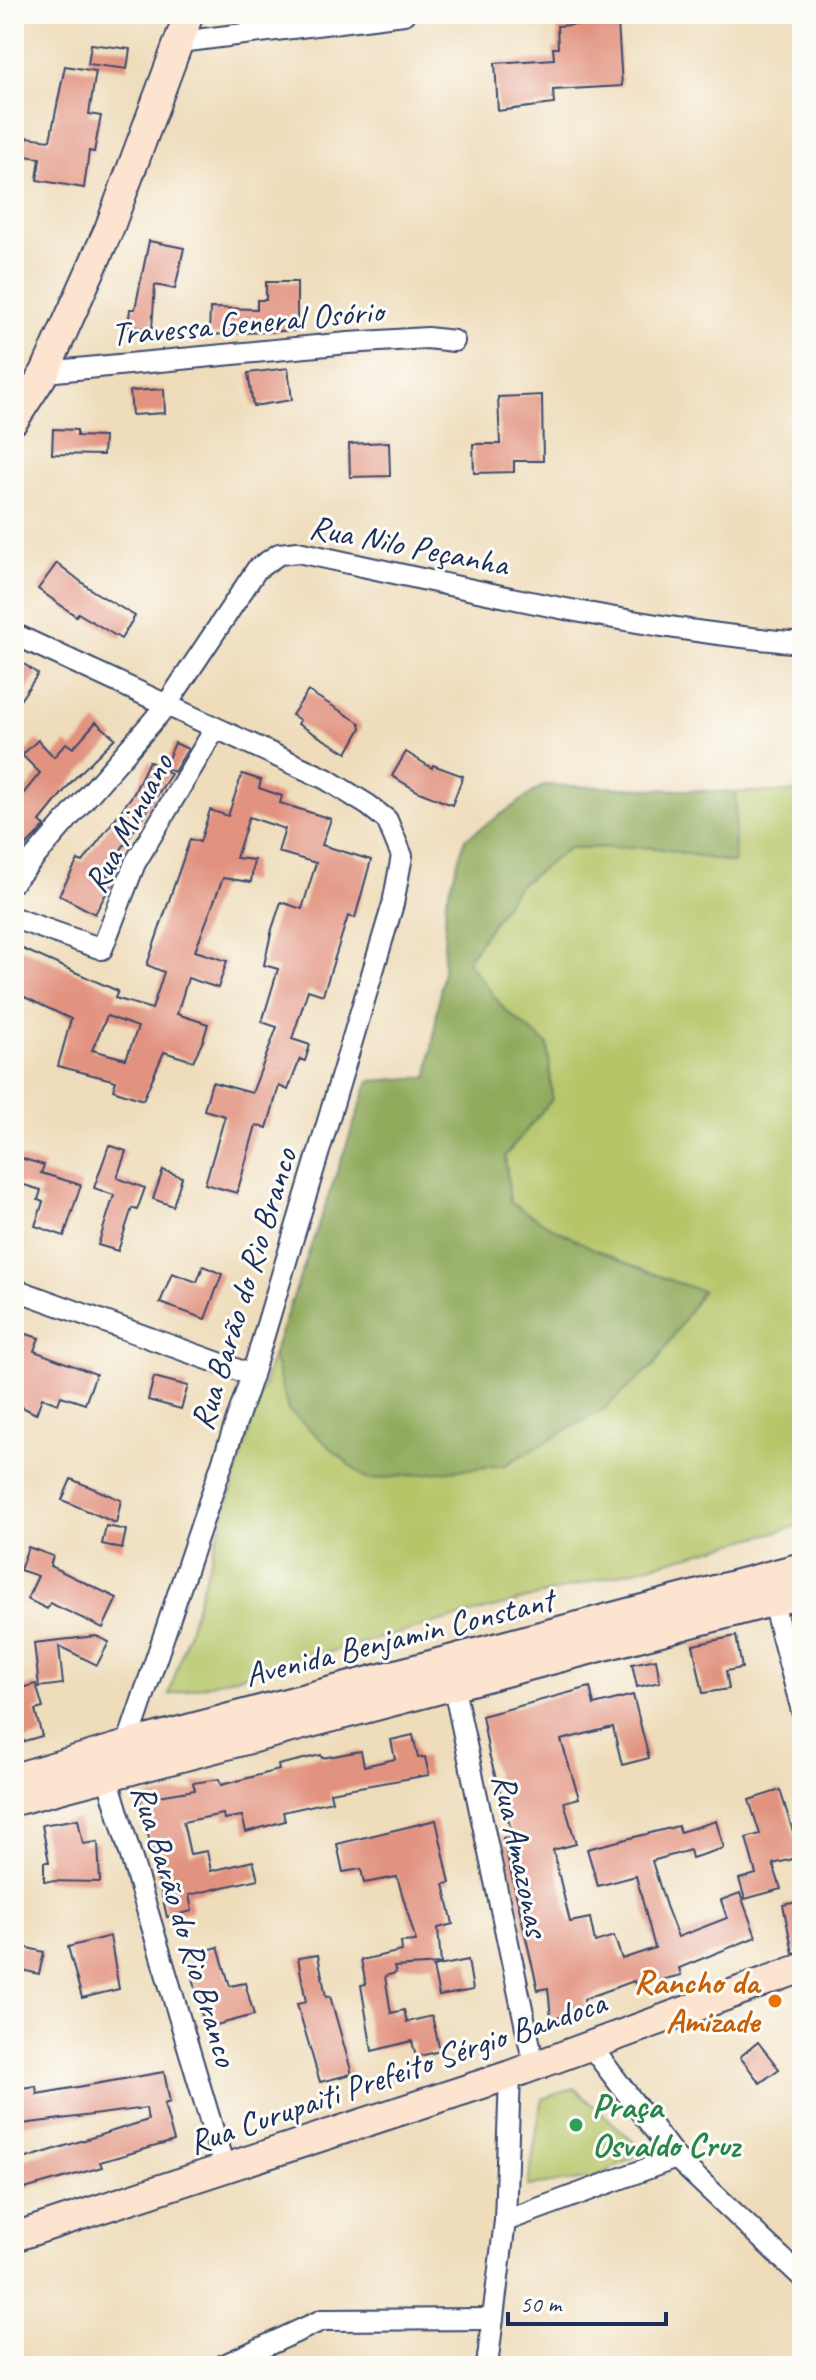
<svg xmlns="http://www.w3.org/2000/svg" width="816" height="2380" viewBox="0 0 816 2380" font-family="Caveat,sans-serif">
	<rect width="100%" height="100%" fill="#fdfcf7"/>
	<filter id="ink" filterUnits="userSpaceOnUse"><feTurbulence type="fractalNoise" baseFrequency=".0125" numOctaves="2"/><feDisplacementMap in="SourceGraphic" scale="16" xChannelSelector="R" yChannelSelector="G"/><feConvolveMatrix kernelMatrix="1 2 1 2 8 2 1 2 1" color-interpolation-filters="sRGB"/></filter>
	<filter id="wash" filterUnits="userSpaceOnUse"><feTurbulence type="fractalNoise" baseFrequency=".006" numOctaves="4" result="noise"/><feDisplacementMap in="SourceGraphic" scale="32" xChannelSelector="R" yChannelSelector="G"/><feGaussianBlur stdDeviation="1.8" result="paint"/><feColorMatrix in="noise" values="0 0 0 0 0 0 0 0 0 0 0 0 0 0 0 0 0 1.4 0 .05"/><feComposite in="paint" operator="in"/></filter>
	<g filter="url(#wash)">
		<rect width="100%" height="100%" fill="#eedcba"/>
		<g fill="#b5c568" stroke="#687a63" stroke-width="2">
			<path d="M 736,792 L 802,792 L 802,1525 L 169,1695 L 273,1354 L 288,1410 L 702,1291 C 633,1269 571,1242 510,1202 L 505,1156 L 552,1099 L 548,1045 L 505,1010 L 467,961 L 516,888 L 569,848 L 652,847 L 734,863 Z"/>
			<polygon points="574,2088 644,2151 595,2178 528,2186 542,2099"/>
		</g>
		<path fill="#90aa5c" stroke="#566c5d" stroke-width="2" d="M 544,785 L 736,792 L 734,863 L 652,847 L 569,848 L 516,888 L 467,961 L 505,1010 L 548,1045 L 552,1099 L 505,1156 L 510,1202 C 571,1242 633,1269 702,1291 L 655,1364 L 604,1409 L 505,1465 L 367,1480 L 288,1410 L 273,1354 L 369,1081 L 428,1077 L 443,970 L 446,901 L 465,839 Z"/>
		<g id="blocks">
			<g fill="#e29380" fill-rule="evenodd">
				<polygon points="618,22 622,86 553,90 554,104 498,111 495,63 554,59 553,48 558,48 557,26"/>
				<polygon points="91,44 130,49 127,69 88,64"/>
				<polygon points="65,66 96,71 89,114 101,116 94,152 89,151 84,188 37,180 40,158 24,156 27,137 50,140"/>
				<polygon points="149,241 184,248 175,289 155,285 152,329 128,327 130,309 135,309"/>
				<polygon points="266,282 297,282 297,330 209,335 210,308 257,309 257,300 266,300"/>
				<polygon points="288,368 292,400 253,406 248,373"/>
				<polygon points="164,389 165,413 132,415 130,391"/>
				<polygon points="542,395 543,461 514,461 514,472 474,473 473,444 500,444 498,397"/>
				<polygon points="53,429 77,430 77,436 104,437 103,455 52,454"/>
				<polygon points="389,442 390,476 350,477 349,444"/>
				<polygon points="57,563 93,591 135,616 121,639 78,613 76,616 38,589"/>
				<polygon points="14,657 38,674 14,709"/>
				<polygon points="308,691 360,723 361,728 347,753 298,724 300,720 292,715"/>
				<polygon points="96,722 115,738 73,780 40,821 45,826 14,859 14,805 40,773 22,755 38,740 54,757 66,743 73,748"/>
				<polygon points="175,743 188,749 174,772 164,767"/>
				<polygon points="406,752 432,768 433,765 463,776 452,805 419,792 392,776"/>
				<polygon points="149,761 171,774 105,874 114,879 95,914 59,895 78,860 83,862 134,793"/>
				<path d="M 242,774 L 261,780 L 259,788 L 282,796 L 280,803 L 331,819 L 322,845 L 371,860 L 355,918 L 348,916 L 323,995 L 308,990 L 292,1039 L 310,1045 L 305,1061 L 300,1059 L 288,1090 L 279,1086 L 267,1128 L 256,1125 L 237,1193 L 205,1184 L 225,1116 L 204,1110 L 212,1082 L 252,1093 L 277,1027 L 262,1022 L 278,969 L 264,965 L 272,929 L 281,902 L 302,909 L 316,863 L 278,852 L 285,829 L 249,817 L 236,858 L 254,860 L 251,882 L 223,878 L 195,951 L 227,961 L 218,988 L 188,978 L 177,1014 L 208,1024 L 203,1041 L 193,1061 L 164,1052 L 143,1100 L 113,1090 L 116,1081 L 58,1066 L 71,1019 L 14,992 L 14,945 L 118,991 L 115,998 L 152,1009 L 164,972 L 147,965 L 190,839 L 200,842 L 210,810 L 228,816 ZM 107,1016 L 138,1027 L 126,1059 L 92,1050 Z"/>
				<polygon points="109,1145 126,1151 117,1178 145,1188 137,1210 132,1208 118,1251 98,1245 114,1195 94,1188"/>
				<polygon points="17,1157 44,1165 41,1173 81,1185 64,1236 35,1226 43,1202 38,1200 41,1190 14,1182"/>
				<polygon points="163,1170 182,1177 173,1206 153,1199"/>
				<polygon points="203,1266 222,1274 205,1319 160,1303 172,1273 197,1282"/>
				<polygon points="14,1330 39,1338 34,1351 96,1374 85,1404 61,1396 58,1404 42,1398 36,1414 14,1403"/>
				<polygon points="154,1377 188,1386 181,1409 148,1400"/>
				<polygon points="71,1479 121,1500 116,1523 62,1500"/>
				<polygon points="106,1526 126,1530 122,1549 102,1544"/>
				<polygon points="28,1547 53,1556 50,1566 117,1598 103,1628 50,1603 47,1609 27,1599 38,1576 20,1570"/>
				<polygon points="96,1636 109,1642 97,1665 59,1646 63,1684 39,1687 34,1643"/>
				<polygon points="736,1636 742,1668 726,1671 729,1689 703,1693 693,1645"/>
				<polygon points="656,1659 660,1682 637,1687 632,1664"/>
				<polygon points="36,1684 43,1708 35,1710 42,1736 14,1744 14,1690"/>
				<polygon points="590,1687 594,1705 633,1695 649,1758 622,1765 613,1727 561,1740 579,1798 564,1802 576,1844 553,1850 570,1922 590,1918 595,1942 614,1936 622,1959 655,1948 636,1876 598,1886 587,1849 678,1826 680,1832 716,1821 724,1848 692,1858 690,1850 652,1861 666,1906 678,1937 727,1918 721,1900 740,1893 756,1937 679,1968 681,1975 636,1986 634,1981 584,1999 586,2015 551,2018 548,1988 538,1990 503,1838 513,1836 489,1754 482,1716"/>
				<polygon points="413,1735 418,1758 425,1757 429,1775 330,1792 332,1801 283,1812 285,1821 246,1832 242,1816 224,1819 223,1814 183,1822 190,1854 207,1851 211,1871 253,1861 258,1879 189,1895 192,1911 167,1917 140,1799 195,1790 193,1783 219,1779 221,1785 279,1770 278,1765 321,1755 322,1758 361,1751 364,1766 395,1759 391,1740"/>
				<polygon points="780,1790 801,1857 773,1864 781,1889 745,1899 739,1879 756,1874 746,1838 760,1834 749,1800"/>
				<polygon points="78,1819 83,1844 98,1842 100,1882 44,1881 44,1862 49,1862 42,1825"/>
				<polygon points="436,1820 450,1883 444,1884 453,1924 438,1928 441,1964 394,1967 396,1973 385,1976 391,2013 404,2010 407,2022 432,2016 440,2051 416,2057 412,2041 372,2051 361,1985 366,1984 361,1960 402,1951 401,1942 416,1941 397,1877 364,1883 361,1869 343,1872 337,1844"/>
				<polygon points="802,1901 802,1951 793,1953 783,1905"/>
				<polygon points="110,1936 119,1989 82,1998 68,1947"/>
				<polygon points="20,1946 44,1952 39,1974 14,1968"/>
				<polygon points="218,1947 230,1986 245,1983 254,2015 205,2028 188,1956"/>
				<polygon points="318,1955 326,1997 330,1996 352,2074 320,2082 297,2004 306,2002 298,1958"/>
				<polygon points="468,1960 473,1990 439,1996 433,1967"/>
				<polygon points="758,2042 779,2069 760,2083 740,2057"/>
				<polygon points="164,2072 170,2102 164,2104 174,2141 100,2162 102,2167 14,2192 14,2162 148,2120 146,2108 14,2125 14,2089 36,2086 37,2094"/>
			</g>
		</g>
	</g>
	<g filter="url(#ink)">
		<use href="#blocks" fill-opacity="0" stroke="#3b496c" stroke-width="2"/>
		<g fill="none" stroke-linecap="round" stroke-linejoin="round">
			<g stroke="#3b496c" stroke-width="24">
				<g id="street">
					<polyline points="180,42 404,14"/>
					<polyline points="45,372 348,343 427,338 454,341"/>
					<polyline points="14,634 326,779 368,805 387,820 402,856 393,904 252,1375 127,1745 107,1776 225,2170"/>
					<path d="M 14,881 L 165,707 L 257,569 L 279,554 L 298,552 C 465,588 632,629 802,643"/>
					<polyline points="14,918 102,949 135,863 215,729"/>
					<polyline points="14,1289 252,1375"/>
					<polyline points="770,1592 802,1711"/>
					<polyline points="451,1674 534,2065"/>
					<polyline points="589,2044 676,2158 802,2277"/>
					<polyline points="505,2221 676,2158"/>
					<polyline points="222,2366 322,2320 493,2319"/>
					<polyline points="487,2366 505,2221 510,2075"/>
				</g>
			</g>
			<g stroke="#3b496c" stroke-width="32">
				<g id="secondary">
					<polyline points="14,420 45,372 109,229 189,14"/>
					<polyline points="14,1778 127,1745 802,1567"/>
					<polyline points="14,1801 802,1594"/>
					<polyline points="14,2237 510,2075 802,1968"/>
				</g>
			</g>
			<use href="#street" stroke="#fff" stroke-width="20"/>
			<use href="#secondary" stroke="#fde4d0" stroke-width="28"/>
		</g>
	</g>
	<circle fill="#e8710a" stroke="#fdfcf7" stroke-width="3" cx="775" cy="2001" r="8"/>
	<circle fill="#2e9e5b" stroke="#fdfcf7" stroke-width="3" cx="576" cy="2125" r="8"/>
	<g text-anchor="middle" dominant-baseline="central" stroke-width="6" stroke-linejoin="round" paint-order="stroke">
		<g font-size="34" fill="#1b2f5e" stroke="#fdfcf7">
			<text transform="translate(247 322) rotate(-5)">Travessa General Osório</text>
			<text transform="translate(409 545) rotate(11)">Rua Nilo Peçanha</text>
			<text transform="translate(128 823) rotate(-62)">Rua Minuano</text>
			<text transform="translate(243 1289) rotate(-73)">Rua Barão do Rio Branco</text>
			<text transform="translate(399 1637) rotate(-14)">Avenida Benjamin Constant</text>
			<text transform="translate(521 1855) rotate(78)">Rua Amazonas</text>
			<text transform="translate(185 1925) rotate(73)">Rua Barão do Rio Branco</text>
			<text transform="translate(397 2072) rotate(-19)">Rua Curupaiti Prefeito Sérgio Bandoca</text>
		</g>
		<g font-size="34" font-weight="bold" fill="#c56008" stroke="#fdfcf7" text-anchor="end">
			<text x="759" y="1981">Rancho da<tspan x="759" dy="39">Amizade</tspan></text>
		</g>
		<g font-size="34" font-weight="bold" fill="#27864d" stroke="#fdfcf7" text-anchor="start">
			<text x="592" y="2105">Praça<tspan x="592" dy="39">Osvaldo Cruz</tspan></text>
		</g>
	</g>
	<rect width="816" height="2380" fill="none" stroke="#fdfcf7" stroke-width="48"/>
	<path d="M508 2312v12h158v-12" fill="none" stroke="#1b2f5e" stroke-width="4"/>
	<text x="520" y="2312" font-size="24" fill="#1b2f5e" stroke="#fdfcf7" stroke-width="6" paint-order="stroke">50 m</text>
</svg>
